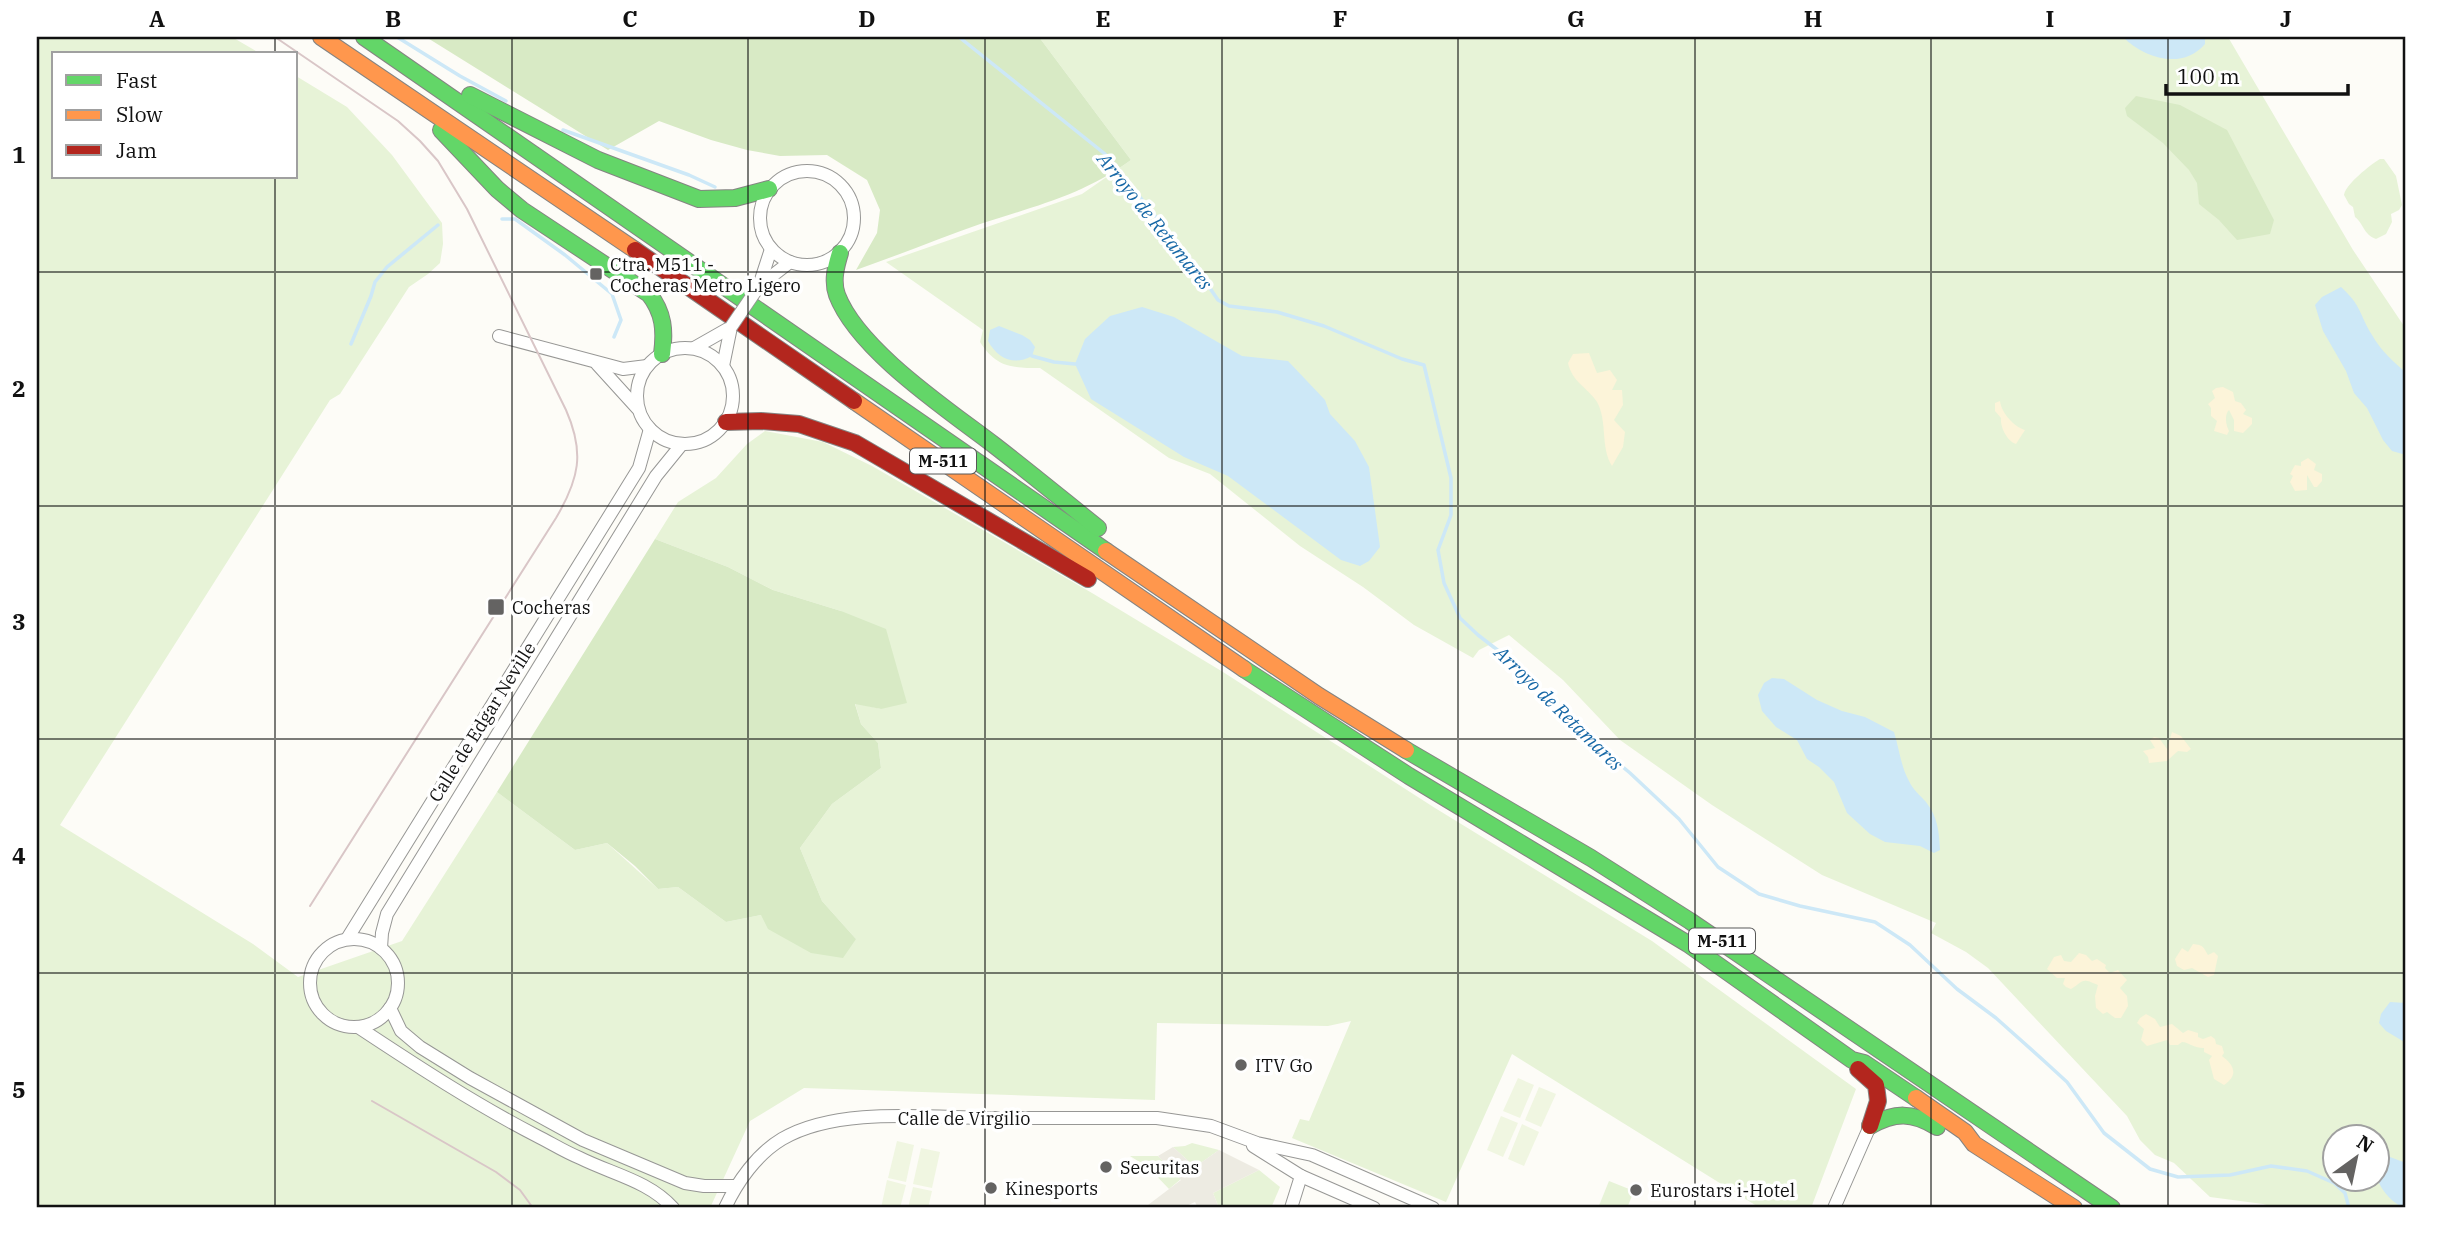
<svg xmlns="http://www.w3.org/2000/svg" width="2443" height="1245" viewBox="0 0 2443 1245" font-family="'IBM Plex Serif',serif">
	<rect width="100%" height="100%" fill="#fdfcf7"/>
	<g fill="#e7f3d7" fill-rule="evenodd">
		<polygon points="37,37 232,37 261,54 54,54 54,177 296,177 296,76 347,107 392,155 442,223 443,244 440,263 428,274 409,287 340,394 330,400 60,825 253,944 298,977 402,941 497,792 575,850 607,843 658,889 678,887 726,922 761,915 856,939 822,901 800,848 832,804 881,768 878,743 861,724 855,703 881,709 841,611 773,590 728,567 655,539 678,502 716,478 747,444 765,431 823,442 872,466 1092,593 1223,672 1435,808 1652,941 1856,1089 1811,1208 1760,1208 1512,1054 1446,1202 1292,1138 1300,1119 1309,1121 1351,1021 1328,1026 1157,1023 1155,1100 804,1088 750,1121 710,1208 37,1208"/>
		<path d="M 1039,37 L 2228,37 L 2353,250 L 2406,329 L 2406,1208 L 2278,1208 L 2263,1204 L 2210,1197 L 2174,1163 L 2155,1155 L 2140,1140 L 2127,1116 L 1988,968 L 1966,952 L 1931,933 L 1936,923 L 1822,875 L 1712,805 L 1620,740 L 1563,680 L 1509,635 L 1479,650 L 1473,658 L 1414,625 L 1363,587 L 1300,546 L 1210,474 L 1169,458 L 1040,368 C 1011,368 996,367 980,342 L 983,330 L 886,262 L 1082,194 L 1131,160 ZM 2334,1136 L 2376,1136 L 2376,1178 L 2334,1178 Z"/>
		<path d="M 2380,159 L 2384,159 L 2396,176 L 2402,205 L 2399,210 L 2391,214 L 2392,222 L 2386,234 L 2376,239 C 2363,234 2364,224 2355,217 L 2353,207 L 2349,204 L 2344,195 C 2346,184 2370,165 2380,159 Z"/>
		<polygon points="1192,1143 1219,1150 1195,1167 1173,1147 1185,1146"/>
		<polygon points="1130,1156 1158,1156 1181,1179 1169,1189 1149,1168"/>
		<polygon points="1259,1170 1280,1187 1271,1208 1219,1208 1213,1193"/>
		<polygon points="1609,1181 1634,1191 1627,1208 1598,1208"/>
	</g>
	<g fill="#d8eac5">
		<path d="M 426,37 L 1039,37 L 1131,160 C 1085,194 1036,206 983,223 C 940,238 899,255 856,270 L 877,233 L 880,210 L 867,180 L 827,155 L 780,156 L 747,150 L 711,140 L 659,121 L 608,150 Z"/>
		<polygon points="2136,96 2180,105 2227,130 2274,220 2270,234 2237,240 2219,220 2199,204 2197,183 2189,170 2163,143 2127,116 2125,108"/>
		<polygon points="655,539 728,567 773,590 841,611 886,629 907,703 881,709 855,704 861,724 878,743 881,768 832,804 800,848 822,901 856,939 843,958 811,953 768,929 761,915 726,922 678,887 658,889 635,866 607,843 575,850 497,792"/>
	</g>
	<g fill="#fcf4d9">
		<path d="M 1589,353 L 1597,373 L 1610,370 L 1617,380 L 1612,390 L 1622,390 L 1623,405 L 1614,420 L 1625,432 L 1623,447 L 1612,466 C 1600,447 1608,422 1597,402 C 1587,387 1572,382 1568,363 L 1573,354 Z"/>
		<path d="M 2223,387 L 2233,392 L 2235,401 L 2241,403 L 2246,410 L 2243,414 L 2252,418 L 2252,424 L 2243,433 L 2234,431 L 2234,420 L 2229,410 C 2224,415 2226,425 2229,431 L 2227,435 L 2214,431 L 2217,421 L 2211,416 L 2211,408 L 2208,404 L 2215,398 L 2212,391 L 2216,388 Z"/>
		<path d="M 2000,401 C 2001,412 2014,427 2025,430 L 2016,444 C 2007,441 2000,427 2001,418 L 1995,411 L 1995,403 Z"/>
		<polygon points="2308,458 2316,464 2314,470 2322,474 2322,481 2317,487 2314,487 2307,475 2307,490 2295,491 2290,482 2293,476 2290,474 2295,465 2301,466 2301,462"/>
		<polygon points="2172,732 2181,736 2191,749 2187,752 2178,751 2167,761 2149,763 2148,757 2143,751 2155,748 2150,740 2154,737 2159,738 2167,749"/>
		<path d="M 2193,944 C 2204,945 2203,947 2208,955 L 2214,952 L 2218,956 L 2214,975 L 2208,977 L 2192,968 L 2184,970 L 2177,966 L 2175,959 L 2182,948 L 2188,952 Z"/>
		<path d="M 2079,953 L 2086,955 L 2092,961 L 2097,959 L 2106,965 L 2105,968 L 2110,973 L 2118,970 L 2127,980 L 2120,988 L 2127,996 L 2128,1006 L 2121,1018 L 2115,1018 L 2107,1012 L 2103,1014 L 2096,1008 L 2095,996 L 2098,985 C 2081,977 2084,981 2071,989 L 2066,987 L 2063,984 L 2065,978 L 2057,978 L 2047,969 L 2054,957 L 2061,955 L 2064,961 L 2071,962 Z"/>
		<path d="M 2146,1014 L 2155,1019 L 2160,1027 L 2172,1024 L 2183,1033 L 2188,1030 L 2198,1033 L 2198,1037 L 2203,1039 L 2211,1036 L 2215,1039 L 2216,1044 L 2222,1046 L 2224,1053 L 2222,1056 C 2234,1065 2239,1075 2224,1085 L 2214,1079 L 2209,1060 L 2212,1056 L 2204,1052 L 2204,1048 C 2192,1048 2189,1042 2182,1042 L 2178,1045 L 2170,1045 L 2167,1040 L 2147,1046 L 2141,1040 L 2144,1029 L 2137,1023 L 2140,1018 Z"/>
	</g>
	<g fill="#f0f6e1">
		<polygon points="1518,1078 1534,1085 1520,1118 1503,1111"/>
		<polygon points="1539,1087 1556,1094 1541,1127 1525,1120"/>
		<polygon points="1501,1116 1518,1123 1503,1157 1487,1150"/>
		<polygon points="1522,1124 1539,1132 1524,1166 1508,1159"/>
		<polygon points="897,1141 914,1145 906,1182 888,1178"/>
		<polygon points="921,1148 940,1152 932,1188 913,1184"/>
		<polygon points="887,1180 906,1185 900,1208 881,1208"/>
		<polygon points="913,1187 932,1191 928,1208 908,1208"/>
	</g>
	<polygon fill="#edebe2" points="1173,1147 1195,1167 1219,1150 1259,1170 1213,1193 1219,1208 1198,1208 1195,1202 1182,1208 1144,1208 1181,1180 1158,1156"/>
	<g fill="#cde8f7">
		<path d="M 2123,37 L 2205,37 L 2205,44 C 2183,70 2145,59 2123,37 Z"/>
		<path d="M 2341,287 C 2362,306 2359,314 2372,335 C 2381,351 2393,361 2406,373 L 2406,455 L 2392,451 L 2383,440 L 2367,408 L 2354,393 L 2346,371 L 2323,331 L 2315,305 L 2322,297 Z"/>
		<polygon points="1142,307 1174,317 1242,356 1288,361 1325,400 1330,414 1355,441 1369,467 1380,547 1369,561 1360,566 1341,560 1228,476 1184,457 1091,399 1075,364 1085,339 1110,316"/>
		<path d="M 999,326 L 1022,335 L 1030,340 L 1035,347 L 1032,356 C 1014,366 998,359 988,341 L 990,330 Z"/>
		<path d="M 1772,678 L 1784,679 L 1817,700 L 1842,711 L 1865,717 L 1894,732 C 1899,748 1901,767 1909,781 C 1913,790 1920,795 1926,802 C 1938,817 1939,832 1940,850 L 1934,853 L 1920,846 L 1885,842 L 1870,834 L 1847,813 L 1834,782 L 1819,767 L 1807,759 L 1797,740 L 1776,727 L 1762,711 L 1758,695 L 1764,683 Z"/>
		<polygon points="2390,1002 2406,1003 2406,1043 2386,1031 2379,1023 2381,1014"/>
		<path d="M 2382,1154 L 2406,1163 L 2406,1208 C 2392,1204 2376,1186 2376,1170 C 2377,1165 2380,1159 2382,1154 Z"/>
	</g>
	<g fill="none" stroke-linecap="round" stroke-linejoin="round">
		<g stroke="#cde8f7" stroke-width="3.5">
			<polyline points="397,37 460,76 506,101"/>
			<polyline points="959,37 1105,154 1190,259 1218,300 1229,306 1277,312 1324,326 1402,359 1424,365 1451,478 1451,515 1438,550 1444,583 1460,618 1478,635 1513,662 1557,712 1630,773 1679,819 1718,867 1759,894 1800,906 1875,922 1910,945 1957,989 1996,1018 2043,1060 2067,1082 2104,1133 2150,1169 2178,1177 2230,1175 2271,1166 2307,1171 2334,1183 2345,1193 2349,1208"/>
			<polyline points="563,130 689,175 715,187"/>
			<polyline points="502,219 515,219 565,255 612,294 621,320 614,337"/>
			<polyline points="351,344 371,296 375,282 387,267 438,225"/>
			<polyline points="1032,356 1054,362 1075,364"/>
		</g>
		<g stroke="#979795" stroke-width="14">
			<g id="street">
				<circle cx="807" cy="218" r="47"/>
				<polyline points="759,286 790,262"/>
				<polyline points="759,286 771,249"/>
				<polyline points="499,336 623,369 647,366"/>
				<circle cx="685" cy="396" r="48"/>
				<polyline points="694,348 731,327"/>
				<polyline points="597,364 637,408"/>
				<polyline points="723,366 731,327"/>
				<polyline points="347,939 639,468 650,429"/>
				<circle cx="354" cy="983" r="44"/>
				<polyline points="381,948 382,933 387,914 656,476 682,444"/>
				<polyline points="390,1008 401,1031 420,1047 470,1078 583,1140 685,1183 704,1186 736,1186"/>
				<path d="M 358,1027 C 417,1066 475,1104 537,1136 C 551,1143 565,1152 580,1158 C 612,1174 649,1181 673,1208"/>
				<polyline points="1253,1146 1301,1176 1374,1208"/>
				<path d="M 725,1208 C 737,1182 757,1154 782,1139 C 836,1107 924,1117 986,1118 C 1043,1118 1100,1118 1157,1118 L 1211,1126 L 1257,1143 L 1312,1155 L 1433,1208"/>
				<polyline points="1291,1208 1301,1176"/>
				<polyline points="1834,1208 1870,1126"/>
			</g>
		</g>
		<g stroke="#858482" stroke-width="18">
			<g id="fast">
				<polyline points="364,37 1106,551"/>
				<polyline points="470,95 598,160 699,199 735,198 769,189"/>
				<path d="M 441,130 L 497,189 L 522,210 L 649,294 C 664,313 665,331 662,354"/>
				<path d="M 840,253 C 836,266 832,281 837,295 C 858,350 947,409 994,445 C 1029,472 1063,500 1098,528"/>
				<polyline points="1244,669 1409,776 1688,944 1852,1060 1864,1063 1916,1098"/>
				<polyline points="1406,750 1591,858 1690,921 2112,1208"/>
				<path d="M 1870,1126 C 1895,1112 1912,1112 1937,1127"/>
			</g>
		</g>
		<g stroke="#858482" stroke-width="18">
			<g id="slow">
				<polyline points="321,37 635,250"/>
				<polyline points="854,401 1244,669"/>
				<polyline points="1106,551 1319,696 1406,750"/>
				<polyline points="1916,1098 1965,1132 1974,1144 2074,1208"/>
			</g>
		</g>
		<g stroke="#858482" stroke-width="18">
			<g id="jam">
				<polyline points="635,250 854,401"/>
				<polyline points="726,422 761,421 799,424 855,443 1088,579"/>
				<polyline points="1858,1069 1876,1085 1878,1101 1870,1126"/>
			</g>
		</g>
		<use href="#street" stroke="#fffffe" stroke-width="12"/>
		<use href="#fast" stroke="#63d668" stroke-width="16"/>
		<use href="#slow" stroke="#ff974d" stroke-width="16"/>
		<use href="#jam" stroke="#b3261e" stroke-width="16"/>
		<g stroke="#d9c6c7" stroke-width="2">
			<path d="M 275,37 L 398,121 L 420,141 L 438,161 L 467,209 L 566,410 C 585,453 579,479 556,518 L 310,906"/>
			<polyline points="372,1101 496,1172 520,1190 533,1208"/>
		</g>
		<g stroke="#979795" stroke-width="14" stroke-linecap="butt">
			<polyline id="street-bridge" points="731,327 759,286"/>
		</g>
		<use href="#street-bridge" stroke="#fffffe" stroke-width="12"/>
	</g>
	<path fill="none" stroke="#111" stroke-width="2" stroke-opacity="0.55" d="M 275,37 L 275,54M 512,37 L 512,1208M 748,37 L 748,1208M 985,37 L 985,1208M 1222,37 L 1222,1208M 1458,37 L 1458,1208M 1695,37 L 1695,1208M 1931,37 L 1931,1208M 2168,37 L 2168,1208M 275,177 L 275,1208M 37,272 L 2406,272M 37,506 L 2406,506M 37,739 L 2406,739M 37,973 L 2406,973"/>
	<g fill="#646362" stroke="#fff" stroke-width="2.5">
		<rect x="589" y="267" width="14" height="14" rx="3.5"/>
		<rect x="487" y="598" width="18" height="18" rx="3.5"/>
		<circle cx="1241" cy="1065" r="7"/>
		<circle cx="1106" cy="1167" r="7"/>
		<circle cx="991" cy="1188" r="7"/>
		<circle cx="1636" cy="1190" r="7"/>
	</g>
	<g text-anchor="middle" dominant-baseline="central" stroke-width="7" stroke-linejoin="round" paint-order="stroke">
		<g fill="#fff" stroke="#585858" stroke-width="2">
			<rect x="910" y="448.5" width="66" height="25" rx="5"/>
			<rect x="1689" y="928.5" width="66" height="25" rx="5"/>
		</g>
		<g font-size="16" font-weight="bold" fill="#111">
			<text x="943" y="461">M-511</text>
			<text x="1722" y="941">M-511</text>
		</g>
		<g font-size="18" fill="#111" stroke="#fff" text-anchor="start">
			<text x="610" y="264">Ctra. M511 -<tspan x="610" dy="21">Cocheras Metro Ligero</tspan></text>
			<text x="512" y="607">Cocheras</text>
			<text x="1255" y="1065">ITV Go</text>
			<text x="1120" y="1167">Securitas</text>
			<text x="1005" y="1188">Kinesports</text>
			<text x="1650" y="1190">Eurostars i-Hotel</text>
		</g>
		<g font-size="18" fill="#111" stroke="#fff">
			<text transform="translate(482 722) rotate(-58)">Calle de Edgar Neville</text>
			<text x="964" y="1118">Calle de Virgilio</text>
		</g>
		<g font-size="19" font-style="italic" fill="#1768a6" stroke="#fff">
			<text transform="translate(1155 221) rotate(51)">Arroyo de Retamares</text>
			<text transform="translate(1559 708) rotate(44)">Arroyo de Retamares</text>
		</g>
	</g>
	<rect width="2443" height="1245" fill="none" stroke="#ffffff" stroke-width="77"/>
	<rect x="52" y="52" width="245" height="126" fill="#ffffff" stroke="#a0a0a0" stroke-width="2"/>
	<rect x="66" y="75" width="35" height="10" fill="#63d668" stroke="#a0a0a0" stroke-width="2"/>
	<text x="116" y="88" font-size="21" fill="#111111">Fast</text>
	<rect x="66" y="110" width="35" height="10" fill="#ff974d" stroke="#a0a0a0" stroke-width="2"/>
	<text x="116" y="122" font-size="21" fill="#111111">Slow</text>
	<rect x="66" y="145" width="35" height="10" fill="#b3261e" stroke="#a0a0a0" stroke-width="2"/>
	<text x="116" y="158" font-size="21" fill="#111111">Jam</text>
	<g transform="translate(2356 1158) rotate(33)"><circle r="33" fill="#ffffff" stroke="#a0a0a0" stroke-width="2"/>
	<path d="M0-5L12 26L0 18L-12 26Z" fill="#646362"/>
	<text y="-10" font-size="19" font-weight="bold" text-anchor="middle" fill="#111111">N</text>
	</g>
	<path d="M2166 84v10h182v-10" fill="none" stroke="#111111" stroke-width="3.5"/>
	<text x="2177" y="84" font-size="21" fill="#111111" stroke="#ffffff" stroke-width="5" paint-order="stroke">100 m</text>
	<rect x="38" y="38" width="2366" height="1168" fill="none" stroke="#111" stroke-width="2.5"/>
	<g font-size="23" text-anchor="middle" font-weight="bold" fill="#111">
		<text x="157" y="27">A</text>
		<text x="393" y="27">B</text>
		<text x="630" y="27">C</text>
		<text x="867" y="27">D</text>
		<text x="1103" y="27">E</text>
		<text x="1340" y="27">F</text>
		<text x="1576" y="27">G</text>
		<text x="1813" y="27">H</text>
		<text x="2050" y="27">I</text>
		<text x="2286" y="27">J</text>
		<text x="19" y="163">1</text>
		<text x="19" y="397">2</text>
		<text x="19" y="630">3</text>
		<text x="19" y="864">4</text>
		<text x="19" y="1098">5</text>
	</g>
</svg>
